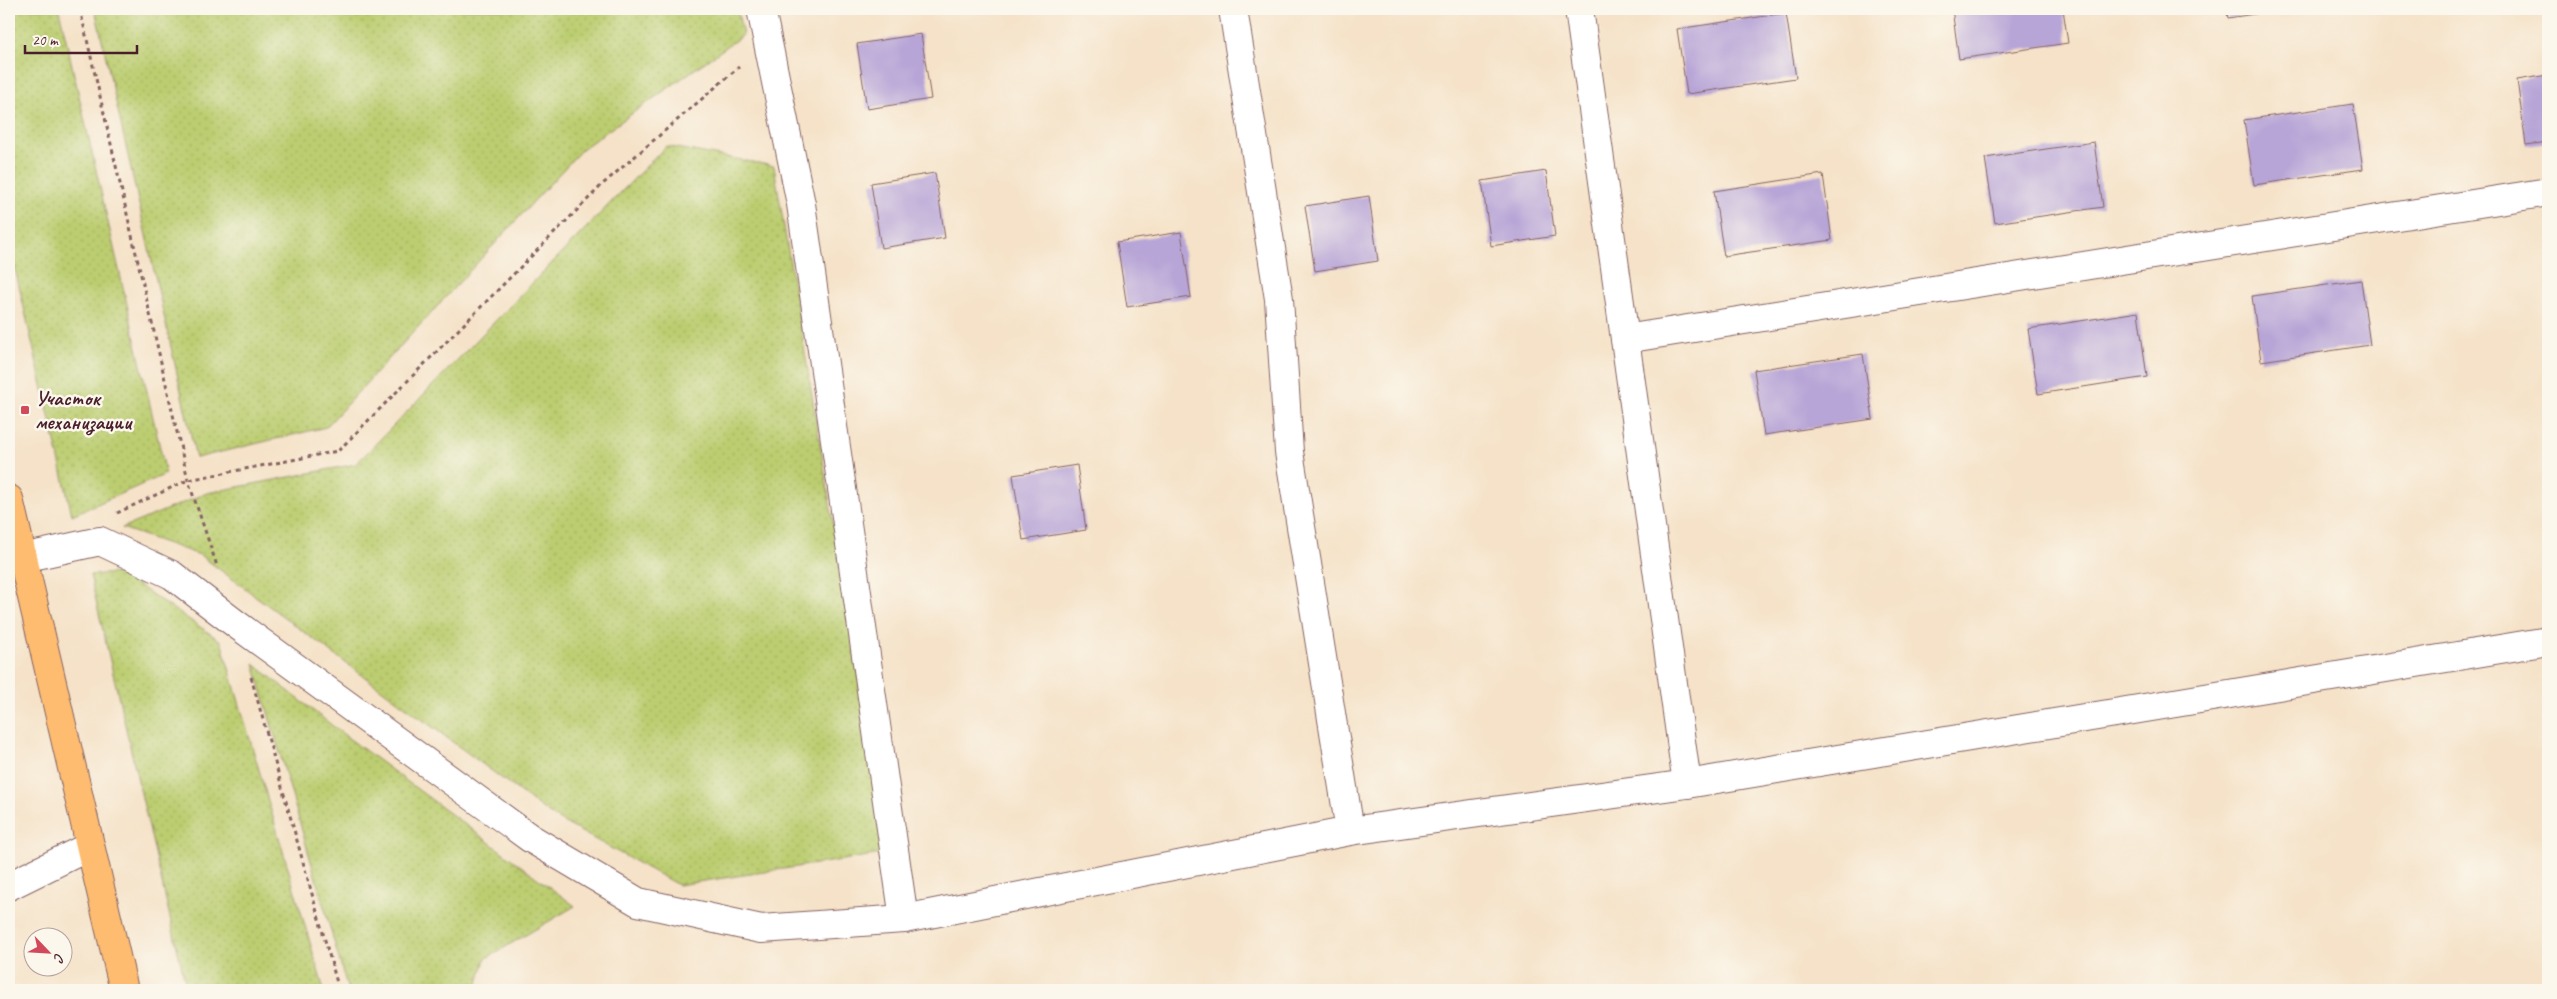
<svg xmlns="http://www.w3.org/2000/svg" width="2557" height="999" viewBox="0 0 2557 999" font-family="Caveat,sans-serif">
	<defs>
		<pattern id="grass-dots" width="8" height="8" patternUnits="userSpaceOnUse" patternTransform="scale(1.25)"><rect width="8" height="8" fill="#bbcd70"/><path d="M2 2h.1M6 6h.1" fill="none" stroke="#a2b061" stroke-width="1.8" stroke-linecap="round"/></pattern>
	</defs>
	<rect width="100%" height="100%" fill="#fbf7ec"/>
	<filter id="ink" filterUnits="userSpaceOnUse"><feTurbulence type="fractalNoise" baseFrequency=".02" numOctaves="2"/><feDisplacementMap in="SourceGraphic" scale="10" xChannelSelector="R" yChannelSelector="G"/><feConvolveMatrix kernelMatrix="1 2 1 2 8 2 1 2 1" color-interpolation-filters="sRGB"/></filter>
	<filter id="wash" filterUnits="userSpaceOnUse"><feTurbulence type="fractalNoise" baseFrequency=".0096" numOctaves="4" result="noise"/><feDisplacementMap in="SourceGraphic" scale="20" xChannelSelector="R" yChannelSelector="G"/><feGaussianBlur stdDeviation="1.12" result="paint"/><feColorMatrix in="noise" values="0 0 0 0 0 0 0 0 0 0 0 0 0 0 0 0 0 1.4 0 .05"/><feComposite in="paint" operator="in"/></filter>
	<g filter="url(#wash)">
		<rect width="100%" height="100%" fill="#f5e2c8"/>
		<g fill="url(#grass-dots)" stroke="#82764e">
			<polygon points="9,9 59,9 166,474 72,515 9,243"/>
			<polygon points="95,9 737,9 743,35 582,149 326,427 196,458"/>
			<polygon points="666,146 774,166 888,853 678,885 554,817 200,555 122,528 207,493 356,464"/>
			<polygon points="120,573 221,641 324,990 187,990 90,575"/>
			<polygon points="254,664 343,734 575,906 485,959 476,990 348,990"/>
		</g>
		<g id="blocks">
			<g fill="#b8a5d7">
				<polygon points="1952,9 2063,9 2068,43 1959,59"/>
				<polygon points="2226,9 2281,9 2281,10 2228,18"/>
				<polygon points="1786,13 1796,78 1687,94 1677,29"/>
				<polygon points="921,34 931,99 867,109 857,44"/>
				<polygon points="2548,75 2548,142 2526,145 2517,80"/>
				<polygon points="2353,104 2363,169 2254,185 2244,120"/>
				<polygon points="2094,142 2103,207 1995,223 1985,158"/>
				<polygon points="1546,171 1555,236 1491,246 1482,181"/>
				<polygon points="935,173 945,238 881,248 871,183"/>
				<polygon points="1823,174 1832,240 1724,256 1714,191"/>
				<polygon points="1369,196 1378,261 1315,271 1305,206"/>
				<polygon points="1181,232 1191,297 1127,307 1117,242"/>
				<polygon points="2361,280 2370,345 2261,361 2252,296"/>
				<polygon points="2138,312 2147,377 2038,394 2028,329"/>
				<polygon points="1863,354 1873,419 1764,435 1754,370"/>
				<polygon points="1077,465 1086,530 1023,540 1013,475"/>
			</g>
		</g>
	</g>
	<g filter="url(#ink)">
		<use href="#blocks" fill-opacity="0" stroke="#866362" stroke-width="1"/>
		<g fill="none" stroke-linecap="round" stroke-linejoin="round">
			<g stroke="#866362" stroke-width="30">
				<g id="minor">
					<polyline points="761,9 801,204 904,919"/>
					<polyline points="1233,9 1279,299 1289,452 1350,831"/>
					<polyline points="1579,9 1687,784"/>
					<polyline points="1625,339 2548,192"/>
					<polyline points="23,558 100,541 172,575 236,624 530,838 638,902 761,929 904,919 1350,831 1687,784 2548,641"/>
					<polyline points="9,886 90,846"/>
				</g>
			</g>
			<g stroke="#866362" stroke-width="30">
				<polyline id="major" points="9,499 124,990"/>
			</g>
			<g stroke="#866362" stroke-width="3" stroke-dasharray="4 4" stroke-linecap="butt">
				<polyline points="80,9 188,480 217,566"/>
				<polyline points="117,513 188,480 338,451 604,183 739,67"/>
				<polyline points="251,677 339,990"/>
			</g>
			<use href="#minor" stroke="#fff" stroke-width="28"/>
			<use href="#major" stroke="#fdbc70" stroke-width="28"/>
		</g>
	</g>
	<rect fill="#d1495b" stroke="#fbf7ec" stroke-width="2" x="20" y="405" width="10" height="10" rx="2.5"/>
	<g text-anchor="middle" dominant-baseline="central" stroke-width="5" stroke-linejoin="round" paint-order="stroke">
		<g font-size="21" font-weight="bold" fill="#4a1f2b" stroke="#fbf7ec" text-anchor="start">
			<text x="35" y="398">Участок<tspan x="35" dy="24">механизации</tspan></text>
		</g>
	</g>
	<rect width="2557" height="999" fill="none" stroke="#fbf7ec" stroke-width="30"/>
	<g transform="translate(48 952) rotate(115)"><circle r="24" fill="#fbf7ec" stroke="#b4a19f"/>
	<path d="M0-4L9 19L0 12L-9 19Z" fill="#d1495b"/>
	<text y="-8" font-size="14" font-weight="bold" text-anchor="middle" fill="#4a1f2b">С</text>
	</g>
	<path d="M25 45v8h112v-8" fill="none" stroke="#4a1f2b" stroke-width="2.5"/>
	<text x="32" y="45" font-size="15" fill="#4a1f2b" stroke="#fbf7ec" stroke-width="4" paint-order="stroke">20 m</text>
</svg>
